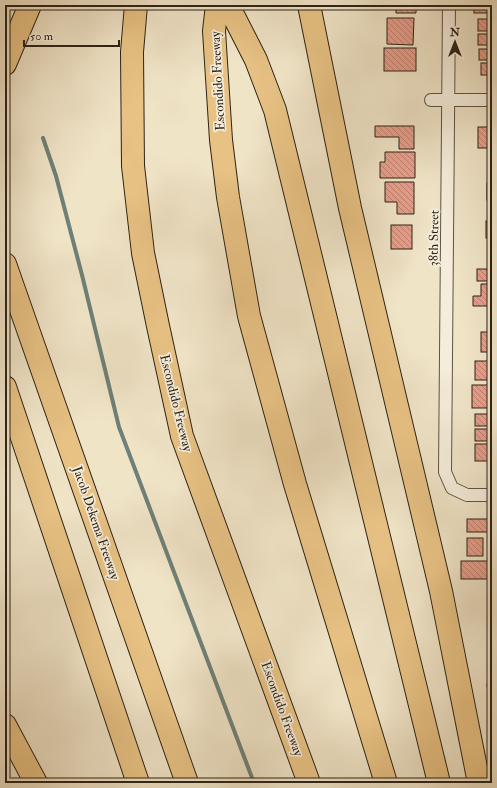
<svg xmlns="http://www.w3.org/2000/svg" width="497" height="788" viewBox="0 0 497 788" font-family="'IM FELL Double Pica',serif">
	<defs>
		<pattern id="building-back-hatch" width="6" height="6" patternUnits="userSpaceOnUse"><rect width="6" height="6" fill="#e79e8a"/><path d="M-1 5l2 2M0 0l6 6M5-1l2 2" fill="none" stroke="#bc8070"/></pattern>
	</defs>
	<rect width="100%" height="100%" fill="#f0e4c7"/>
	<filter id="stains"><feTurbulence type="fractalNoise" baseFrequency=".005" numOctaves="4"/><feColorMatrix values="0 0 0 0 .2 0 0 0 0 .09 0 0 0 0 .02 0 0 0 .5 -.17"/></filter>
	<radialGradient id="worn" r=".72"><stop offset=".6" stop-color="#630" stop-opacity="0"/><stop offset="1" stop-color="#630" stop-opacity=".3"/></radialGradient>
	<g fill="none" stroke-linecap="round" stroke-linejoin="round">
		<polyline stroke="#6e8077" stroke-width="4" points="43,138 56,176 82,275 119,427 254,783"/>
	</g>
	<g fill="url(#building-back-hatch)" stroke="#2d2317">
		<polygon points="384,5 416,5 416,13 396,13 396,6"/>
		<rect x="474" y="5" width="18" height="8"/>
		<polygon points="387,18 414,18 413,45 387,44"/>
		<rect x="478" y="19" width="14" height="12"/>
		<rect x="478" y="34" width="14" height="11"/>
		<rect x="384" y="48" width="32" height="23"/>
		<rect x="479" y="49" width="13" height="11"/>
		<rect x="481" y="63" width="11" height="12"/>
		<polygon points="375,126 414,126 414,149 399,149 399,137 375,137"/>
		<rect x="478" y="127" width="14" height="21"/>
		<polygon points="385,152 415,152 415,178 380,178 380,162 385,162"/>
		<polygon points="385,182 414,182 414,214 397,214 397,202 385,202"/>
		<rect x="487" y="183" width="5" height="17"/>
		<rect x="486" y="221" width="6" height="17"/>
		<rect x="391" y="225" width="21" height="24"/>
		<rect x="477" y="269" width="15" height="12"/>
		<polygon points="481,284 492,284 492,306 473,306 473,296 481,296"/>
		<rect x="481" y="332" width="11" height="20"/>
		<rect x="475" y="361" width="17" height="19"/>
		<rect x="472" y="385" width="20" height="23"/>
		<rect x="475" y="414" width="17" height="12"/>
		<rect x="475" y="429" width="17" height="12"/>
		<rect x="475" y="444" width="17" height="17"/>
		<rect x="467" y="519" width="24" height="13"/>
		<rect x="467" y="538" width="16" height="18"/>
		<rect x="461" y="561" width="28" height="18"/>
		<polygon points="492,683 492,702 489,702 487,684"/>
	</g>
	<g fill="none" stroke-linecap="round" stroke-linejoin="round">
		<g stroke="#5e5343" stroke-width="14">
			<g id="minor">
				<polyline points="449,5 445,472 452,488 467,495 492,495"/>
				<polyline points="431,100 492,100"/>
			</g>
		</g>
		<g stroke="#2d2317" stroke-width="24">
			<g id="motorway">
				<polyline points="136,5 132,52 133,166 143,253 158,326 182,436 309,783"/>
				<polyline points="217,5 214,31 221,140 228,197 249,316 295,484 386,783"/>
				<polyline points="228,5 256,60 275,110 439,783"/>
				<polyline points="309,5 350,208 441,591 479,783"/>
				<polyline points="5,64 30,5"/>
				<polyline points="5,264 187,783"/>
				<polyline points="5,387 138,783"/>
				<polyline points="5,725 36,783"/>
			</g>
		</g>
		<use href="#minor" stroke="#f5eddb" stroke-width="12"/>
		<use href="#motorway" stroke="#e8c284" stroke-width="22"/>
	</g>
	<g text-anchor="middle" dominant-baseline="central" stroke-width="3.5" stroke-linejoin="round" paint-order="stroke">
		<g font-size="13" fill="#2d2317" stroke="#f5eddb">
			<text transform="translate(218 81) rotate(-93)">Escondido Freeway</text>
			<text transform="translate(434 238) rotate(-89)">38th Street</text>
			<text transform="translate(176 403) rotate(76)">Escondido Freeway</text>
			<text transform="translate(96 523) rotate(71)">Jacob Dekema Freeway</text>
			<text transform="translate(282 709) rotate(70)">Escondido Freeway</text>
		</g>
	</g>
	<rect width="497" height="788" fill="none" stroke="#f0e4c7" stroke-width="20"/>
	<rect x="6" y="6" width="485" height="776" fill="none" stroke="#2d2317" stroke-width="2"/>
	<rect x="10" y="10" width="477" height="768" fill="none" stroke="#2d2317"/>
	<g transform="translate(455 42)" stroke="#f5eddb" stroke-width="3" paint-order="stroke">
	<path d="M0-3L7 15L0 10L-7 15Z" fill="#2d2317"/>
	<text y="-6" font-size="11" font-weight="bold" text-anchor="middle" fill="#2d2317">N</text>
	</g>
	<path d="M24 40v6h95v-6" fill="none" stroke="#2d2317" stroke-width="2"/>
	<text x="30" y="40" font-size="12" fill="#2d2317" stroke="#f5eddb" stroke-width="3" paint-order="stroke">50 m</text>
	<rect width="100%" height="100%" filter="url(#stains)"/>
	<rect width="100%" height="100%" fill="url(#worn)"/>
</svg>
